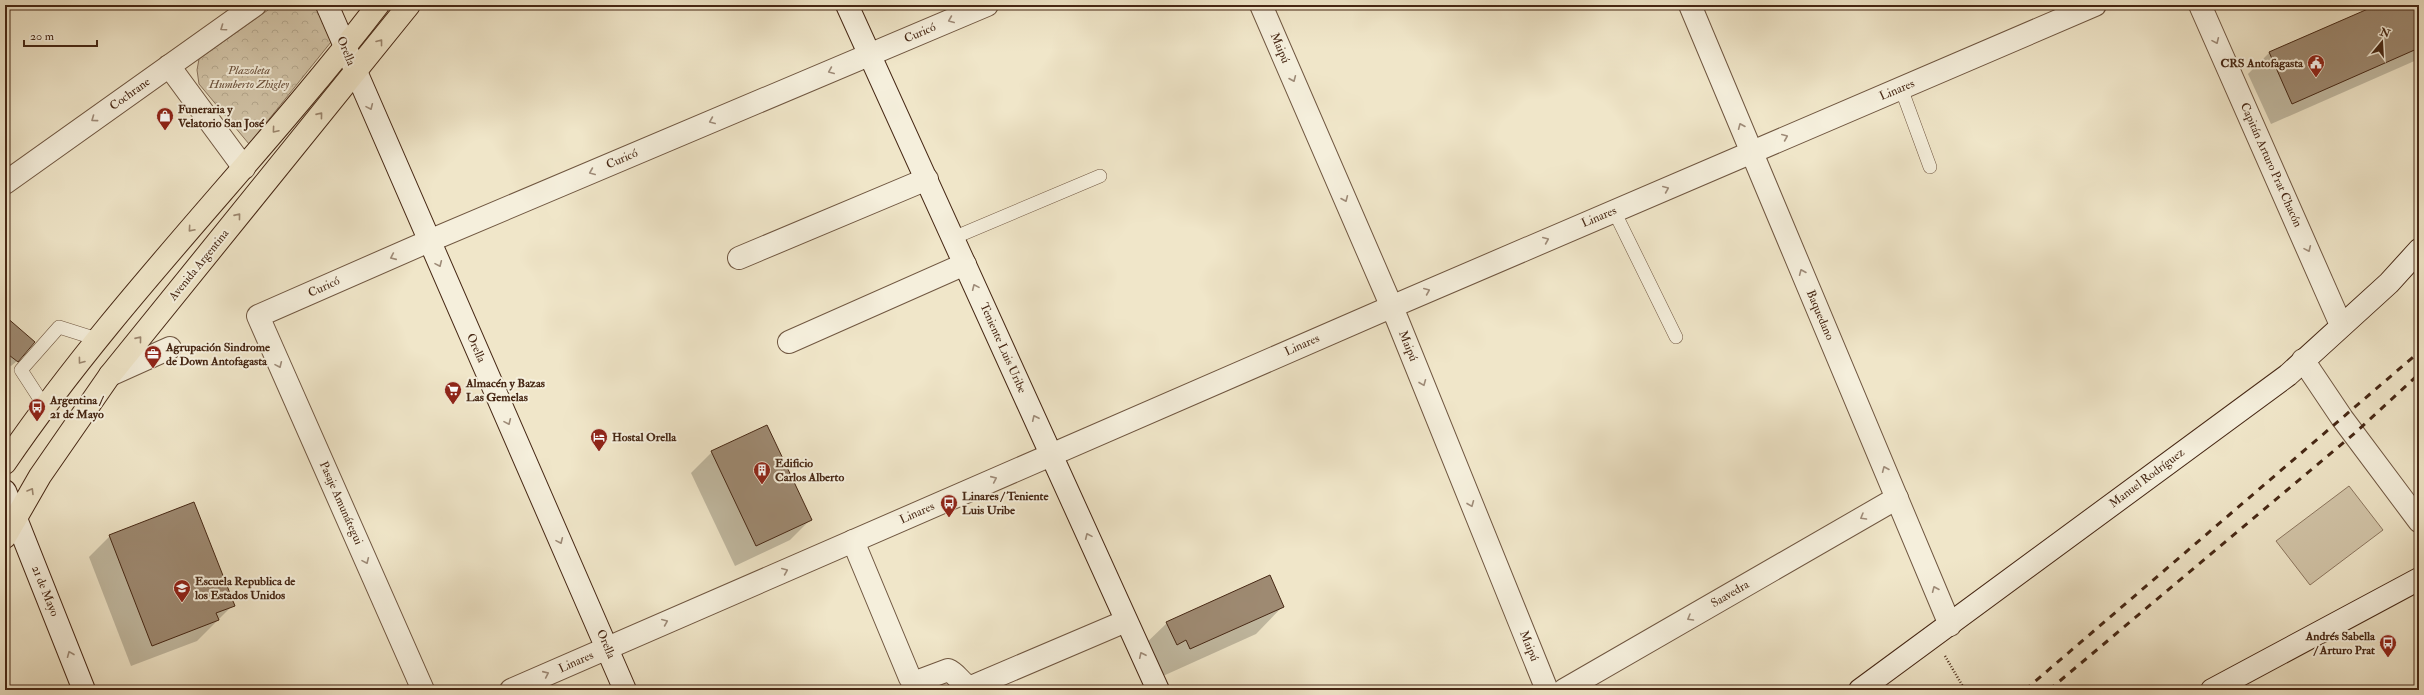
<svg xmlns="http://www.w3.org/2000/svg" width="2424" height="695" viewBox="0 0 2424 695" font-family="'IM FELL Double Pica',serif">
	<defs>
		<pattern id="forest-crowns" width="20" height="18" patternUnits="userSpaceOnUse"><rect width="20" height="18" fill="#d3c6aa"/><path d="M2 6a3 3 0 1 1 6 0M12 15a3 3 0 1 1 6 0" fill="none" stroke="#b6aa91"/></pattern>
	</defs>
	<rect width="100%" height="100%" fill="#f0e6c9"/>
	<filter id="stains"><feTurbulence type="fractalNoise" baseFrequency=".005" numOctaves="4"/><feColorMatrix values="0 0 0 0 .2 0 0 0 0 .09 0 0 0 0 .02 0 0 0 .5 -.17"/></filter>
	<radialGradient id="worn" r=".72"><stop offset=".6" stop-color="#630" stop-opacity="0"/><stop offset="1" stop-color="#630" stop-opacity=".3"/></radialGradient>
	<polygon fill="#d3c6aa" stroke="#8c765f" points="2349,486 2383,530 2310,585 2276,541"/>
	<polygon fill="url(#forest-crowns)" stroke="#8c765f" points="275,5 316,5 331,42 249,144 199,84 197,70 199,59"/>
	<g fill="#0003">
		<polygon points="2380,5 2419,5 2419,59 2271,124 2248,74 2269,53"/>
		<polygon points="5,317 17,361 11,366 5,361"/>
		<polygon points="712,452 811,519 790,540 735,566 691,473"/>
		<polygon points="110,536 233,605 197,641 131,666 89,557"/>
		<polygon points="1283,606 1256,634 1163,676 1139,650 1167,623"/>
	</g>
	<g fill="#9e8a72" stroke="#462714">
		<polygon points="2377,5 2419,5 2419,48 2292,104 2269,52"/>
		<polygon points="5,316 35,342 18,362 5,352"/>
		<polygon points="767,425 812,520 756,546 711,451"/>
		<polygon points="194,502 235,606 216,613 219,620 152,646 109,535"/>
		<polygon points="1270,575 1284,607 1190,649 1186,640 1177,645 1166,622"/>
	</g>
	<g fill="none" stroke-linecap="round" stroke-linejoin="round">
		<g stroke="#705741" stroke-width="14">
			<g id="lane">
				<polyline points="1901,88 1930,167"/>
				<polyline points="1614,211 1676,337"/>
				<polyline points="953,238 1100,176"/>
				<polyline points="45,407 21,370 59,327 97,339"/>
			</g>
		</g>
		<g stroke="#705741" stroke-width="24">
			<g id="street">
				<polyline points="1261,5 1397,319 1547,690"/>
				<polyline points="1690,5 1950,625"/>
				<polyline points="2200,5 2341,325"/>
				<polyline points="169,66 244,168"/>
				<polyline points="5,183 255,5"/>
				<polyline points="739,258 927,179"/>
				<polyline points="789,342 965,264"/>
				<polyline points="2303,360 2342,418 2419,521"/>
				<polyline points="110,375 170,348"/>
				<path d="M 853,541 L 910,678 L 916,682 L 948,670 C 958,674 961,685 971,687 L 1126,621"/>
				<polyline points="423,690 258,316 429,241 987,5"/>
				<polyline points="511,690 1391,307 2095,5"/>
				<polyline points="1564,690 1897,498"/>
			</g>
		</g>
		<g stroke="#462714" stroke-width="24">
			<g id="secondary">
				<polyline points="327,5 625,690"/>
				<polyline points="847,5 1158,690"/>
				<polyline points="5,491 84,690"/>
				<polyline points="1860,690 2288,375 2389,283 2419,250"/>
				<polyline points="2212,690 2419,579"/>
			</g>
		</g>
		<g stroke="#462714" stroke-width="24">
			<g id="primary">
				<path d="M 5,463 C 116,300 258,161 378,5"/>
				<polyline points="5,537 40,476 110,375 409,5"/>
			</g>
		</g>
		<polyline stroke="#462714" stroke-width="2.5" stroke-dasharray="1 2" stroke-linecap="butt" points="1945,656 1965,690"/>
		<use href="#lane" stroke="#f5efdc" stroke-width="13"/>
		<use href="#street" stroke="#f5efdc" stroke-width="22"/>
		<use href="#secondary" stroke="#f5efdc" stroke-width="22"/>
		<use href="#primary" stroke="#f0e6c9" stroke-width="22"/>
		<g stroke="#462714" stroke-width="3" stroke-dasharray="7 7" stroke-linecap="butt">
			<polyline points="2025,690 2419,352"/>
			<polyline points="2049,690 2355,433 2419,374"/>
		</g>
	</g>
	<defs><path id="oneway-chevron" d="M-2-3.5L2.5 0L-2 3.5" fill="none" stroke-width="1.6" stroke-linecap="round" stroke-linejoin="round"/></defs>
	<g stroke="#9e8b78">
		<use href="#oneway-chevron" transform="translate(951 20) rotate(157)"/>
		<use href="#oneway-chevron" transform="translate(223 28) rotate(145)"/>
		<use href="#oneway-chevron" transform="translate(2216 41) rotate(66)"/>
		<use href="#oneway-chevron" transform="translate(831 71) rotate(157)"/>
		<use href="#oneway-chevron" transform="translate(1293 79) rotate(67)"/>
		<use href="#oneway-chevron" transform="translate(370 107) rotate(66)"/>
		<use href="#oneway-chevron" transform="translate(94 119) rotate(144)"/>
		<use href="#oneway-chevron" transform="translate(712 121) rotate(157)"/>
		<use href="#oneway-chevron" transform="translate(1741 126) rotate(-113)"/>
		<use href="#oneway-chevron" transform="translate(1785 137) rotate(-23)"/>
		<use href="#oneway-chevron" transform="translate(592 172) rotate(157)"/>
		<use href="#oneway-chevron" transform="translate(1666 189) rotate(-23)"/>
		<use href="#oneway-chevron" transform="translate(1345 199) rotate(67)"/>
		<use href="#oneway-chevron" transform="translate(1546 240) rotate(-23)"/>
		<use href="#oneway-chevron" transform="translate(2308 249) rotate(66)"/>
		<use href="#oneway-chevron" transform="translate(393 257) rotate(156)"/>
		<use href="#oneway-chevron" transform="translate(439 264) rotate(66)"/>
		<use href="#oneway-chevron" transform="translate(1802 272) rotate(-113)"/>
		<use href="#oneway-chevron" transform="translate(975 287) rotate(-114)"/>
		<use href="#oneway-chevron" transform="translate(1427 291) rotate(-23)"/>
		<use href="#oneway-chevron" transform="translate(279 365) rotate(66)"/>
		<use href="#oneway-chevron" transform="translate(1423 383) rotate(68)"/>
		<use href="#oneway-chevron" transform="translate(1035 418) rotate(-115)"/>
		<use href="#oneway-chevron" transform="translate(508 422) rotate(66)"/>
		<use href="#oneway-chevron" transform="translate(1885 469) rotate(-113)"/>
		<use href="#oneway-chevron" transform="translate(994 479) rotate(-24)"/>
		<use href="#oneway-chevron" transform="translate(1471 504) rotate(68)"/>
		<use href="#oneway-chevron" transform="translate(1863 517) rotate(150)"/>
		<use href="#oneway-chevron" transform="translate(1088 536) rotate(-114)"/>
		<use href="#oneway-chevron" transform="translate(560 541) rotate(66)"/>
		<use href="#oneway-chevron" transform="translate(366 561) rotate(66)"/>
		<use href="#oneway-chevron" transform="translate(785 571) rotate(-23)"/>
		<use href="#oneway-chevron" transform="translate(1935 589) rotate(-113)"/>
		<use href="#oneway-chevron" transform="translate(1690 618) rotate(150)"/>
		<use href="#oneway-chevron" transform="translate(665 622) rotate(-23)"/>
		<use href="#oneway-chevron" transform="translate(70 654) rotate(-112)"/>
		<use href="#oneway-chevron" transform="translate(1142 655) rotate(-115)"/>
		<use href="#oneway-chevron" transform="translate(546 674) rotate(-24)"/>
	</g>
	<g stroke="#9b866e">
		<use href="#oneway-chevron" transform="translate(380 42) rotate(-52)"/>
		<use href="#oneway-chevron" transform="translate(320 115) rotate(-51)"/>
		<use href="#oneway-chevron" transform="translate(275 130) rotate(130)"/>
		<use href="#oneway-chevron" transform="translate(238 216) rotate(-51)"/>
		<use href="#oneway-chevron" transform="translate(191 229) rotate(131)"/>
		<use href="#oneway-chevron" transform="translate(139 339) rotate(-51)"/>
		<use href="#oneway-chevron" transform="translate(81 361) rotate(127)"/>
		<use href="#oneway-chevron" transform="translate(31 491) rotate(-59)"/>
	</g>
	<defs>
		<g id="civic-pin" transform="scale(0.9)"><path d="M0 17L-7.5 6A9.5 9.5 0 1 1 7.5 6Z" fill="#8f2418" stroke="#f5efdc"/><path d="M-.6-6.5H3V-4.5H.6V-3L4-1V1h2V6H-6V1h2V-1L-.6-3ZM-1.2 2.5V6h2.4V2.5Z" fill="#fff"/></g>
		<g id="shop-pin" transform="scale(0.9)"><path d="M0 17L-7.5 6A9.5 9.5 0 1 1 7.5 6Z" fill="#8f2418" stroke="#f5efdc"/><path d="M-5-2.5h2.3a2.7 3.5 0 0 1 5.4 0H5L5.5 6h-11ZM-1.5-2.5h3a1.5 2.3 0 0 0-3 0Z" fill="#fff"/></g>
		<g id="office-pin" transform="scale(0.9)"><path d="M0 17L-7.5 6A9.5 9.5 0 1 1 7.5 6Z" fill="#8f2418" stroke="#f5efdc"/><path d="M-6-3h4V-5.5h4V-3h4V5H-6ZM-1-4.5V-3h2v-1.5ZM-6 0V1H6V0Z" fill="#fff"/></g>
		<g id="supermarket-pin" transform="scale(0.9)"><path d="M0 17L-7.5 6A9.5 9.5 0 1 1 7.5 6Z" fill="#8f2418" stroke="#f5efdc"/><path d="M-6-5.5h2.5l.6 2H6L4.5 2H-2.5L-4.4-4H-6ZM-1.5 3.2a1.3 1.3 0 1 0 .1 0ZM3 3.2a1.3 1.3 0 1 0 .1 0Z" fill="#fff"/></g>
		<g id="bus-pin" transform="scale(0.9)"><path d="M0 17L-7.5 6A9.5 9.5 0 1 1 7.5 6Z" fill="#8f2418" stroke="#f5efdc"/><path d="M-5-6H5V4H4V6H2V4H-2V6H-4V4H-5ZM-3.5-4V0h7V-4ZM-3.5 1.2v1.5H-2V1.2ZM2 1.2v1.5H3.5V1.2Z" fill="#fff"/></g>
		<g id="hotel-pin" transform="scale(0.9)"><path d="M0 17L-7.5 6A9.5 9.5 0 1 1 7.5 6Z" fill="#8f2418" stroke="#f5efdc"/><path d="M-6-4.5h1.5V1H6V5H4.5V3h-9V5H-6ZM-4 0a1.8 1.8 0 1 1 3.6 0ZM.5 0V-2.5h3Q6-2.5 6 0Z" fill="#fff"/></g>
		<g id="building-pin" transform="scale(0.9)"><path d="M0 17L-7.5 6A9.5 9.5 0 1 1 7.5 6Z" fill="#8f2418" stroke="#f5efdc"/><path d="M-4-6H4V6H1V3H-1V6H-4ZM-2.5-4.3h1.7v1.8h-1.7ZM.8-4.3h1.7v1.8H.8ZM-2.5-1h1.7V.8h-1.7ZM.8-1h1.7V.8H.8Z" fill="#fff"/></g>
		<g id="school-pin" transform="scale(0.9)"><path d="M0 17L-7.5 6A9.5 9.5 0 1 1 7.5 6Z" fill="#8f2418" stroke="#f5efdc"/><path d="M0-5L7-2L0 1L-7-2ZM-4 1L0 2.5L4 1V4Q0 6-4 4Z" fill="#fff"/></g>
	</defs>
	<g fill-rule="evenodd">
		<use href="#civic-pin" x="2316" y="63"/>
		<use href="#shop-pin" x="165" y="116"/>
		<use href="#office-pin" x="153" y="354"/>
		<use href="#supermarket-pin" x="453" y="390"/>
		<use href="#bus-pin" x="37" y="407"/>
		<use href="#hotel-pin" x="599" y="437"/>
		<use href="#building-pin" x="762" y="470"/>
		<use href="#bus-pin" x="949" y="503"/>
		<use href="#school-pin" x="182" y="588"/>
		<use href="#bus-pin" x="2388" y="643"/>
	</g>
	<g text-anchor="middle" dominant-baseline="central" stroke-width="4" stroke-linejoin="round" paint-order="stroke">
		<g font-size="12" fill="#462714" stroke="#f5efdc">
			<text transform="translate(920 33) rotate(-23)">Curicó</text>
			<text transform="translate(1280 48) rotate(67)">Maipú</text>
			<text transform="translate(346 51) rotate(68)">Orella</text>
			<text transform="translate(1897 90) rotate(-23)">Linares</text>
			<text transform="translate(130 94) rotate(-36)">Cochrane</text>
			<text transform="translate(622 159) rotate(-23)">Curicó</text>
			<text transform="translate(2271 165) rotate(66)">Capitán Arturo Prat Chacón</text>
			<text transform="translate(1599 217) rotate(-23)">Linares</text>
			<text transform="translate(199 265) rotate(-51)">Avenida Argentina</text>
			<text transform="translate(324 287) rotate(-24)">Curicó</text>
			<text transform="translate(1820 315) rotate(67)">Baquedano</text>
			<text transform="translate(1302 345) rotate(-24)">Linares</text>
			<text transform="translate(1408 346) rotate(68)">Maipú</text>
			<text transform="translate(476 348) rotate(66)">Orella</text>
			<text transform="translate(1003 348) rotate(66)">Teniente Luis Uribe</text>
			<text transform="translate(2147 478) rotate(-37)">Manuel Rodríguez</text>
			<text transform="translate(341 503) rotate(66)">Pasaje Amunátegui</text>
			<text transform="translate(917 513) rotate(-24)">Linares</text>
			<text transform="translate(45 591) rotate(68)">21 de Mayo</text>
			<text transform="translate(1730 594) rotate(-30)">Saavedra</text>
			<text transform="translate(606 644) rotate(67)">Orella</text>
			<text transform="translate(1529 646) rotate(68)">Maipú</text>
			<text transform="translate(576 662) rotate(-24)">Linares</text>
		</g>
		<g font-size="12" font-weight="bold" fill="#462714" stroke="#f5efdc" text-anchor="start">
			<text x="2303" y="63" text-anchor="end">CRS Antofagasta</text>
			<text x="178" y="109">Funeraria y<tspan x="178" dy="14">Velatorio San José</tspan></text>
			<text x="166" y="347">Agrupación Sindrome<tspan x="166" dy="14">de Down Antofagasta</tspan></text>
			<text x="466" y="383">Almacén y Bazas<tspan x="466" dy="14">Las Gemelas</tspan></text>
			<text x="50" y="400">Argentina /<tspan x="50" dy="14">21 de Mayo</tspan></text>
			<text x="612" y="437">Hostal Orella</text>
			<text x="775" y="463">Edificio<tspan x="775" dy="14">Carlos Alberto</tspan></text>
			<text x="962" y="496">Linares / Teniente<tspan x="962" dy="14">Luis Uribe</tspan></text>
			<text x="195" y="581">Escuela Republica de<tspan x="195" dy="14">los Estados Unidos</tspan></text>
			<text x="2375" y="636" text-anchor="end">Andrés Sabella<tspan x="2375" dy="14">/ Arturo Prat</tspan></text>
		</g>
		<g font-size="12" font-style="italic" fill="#694f3a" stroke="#f5efdc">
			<text x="249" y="70">Plazoleta<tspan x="249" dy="14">Humberto Zhigley</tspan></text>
		</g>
	</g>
	<rect width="2424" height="695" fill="none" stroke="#f0e6c9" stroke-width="20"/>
	<rect x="6" y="6" width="2412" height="683" fill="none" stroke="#462714" stroke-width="2"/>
	<rect x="10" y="10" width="2404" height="675" fill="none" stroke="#462714"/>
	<g transform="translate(2382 42) rotate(18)" stroke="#f5efdc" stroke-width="3" paint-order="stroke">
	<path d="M0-3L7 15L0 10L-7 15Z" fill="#462714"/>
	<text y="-6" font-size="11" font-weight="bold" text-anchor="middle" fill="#462714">N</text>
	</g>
	<path d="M24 40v6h73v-6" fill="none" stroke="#462714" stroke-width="2"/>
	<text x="30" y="40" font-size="12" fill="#462714" stroke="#f5efdc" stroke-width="3" paint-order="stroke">20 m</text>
	<rect width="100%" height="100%" filter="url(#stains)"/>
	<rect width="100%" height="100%" fill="url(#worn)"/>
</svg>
